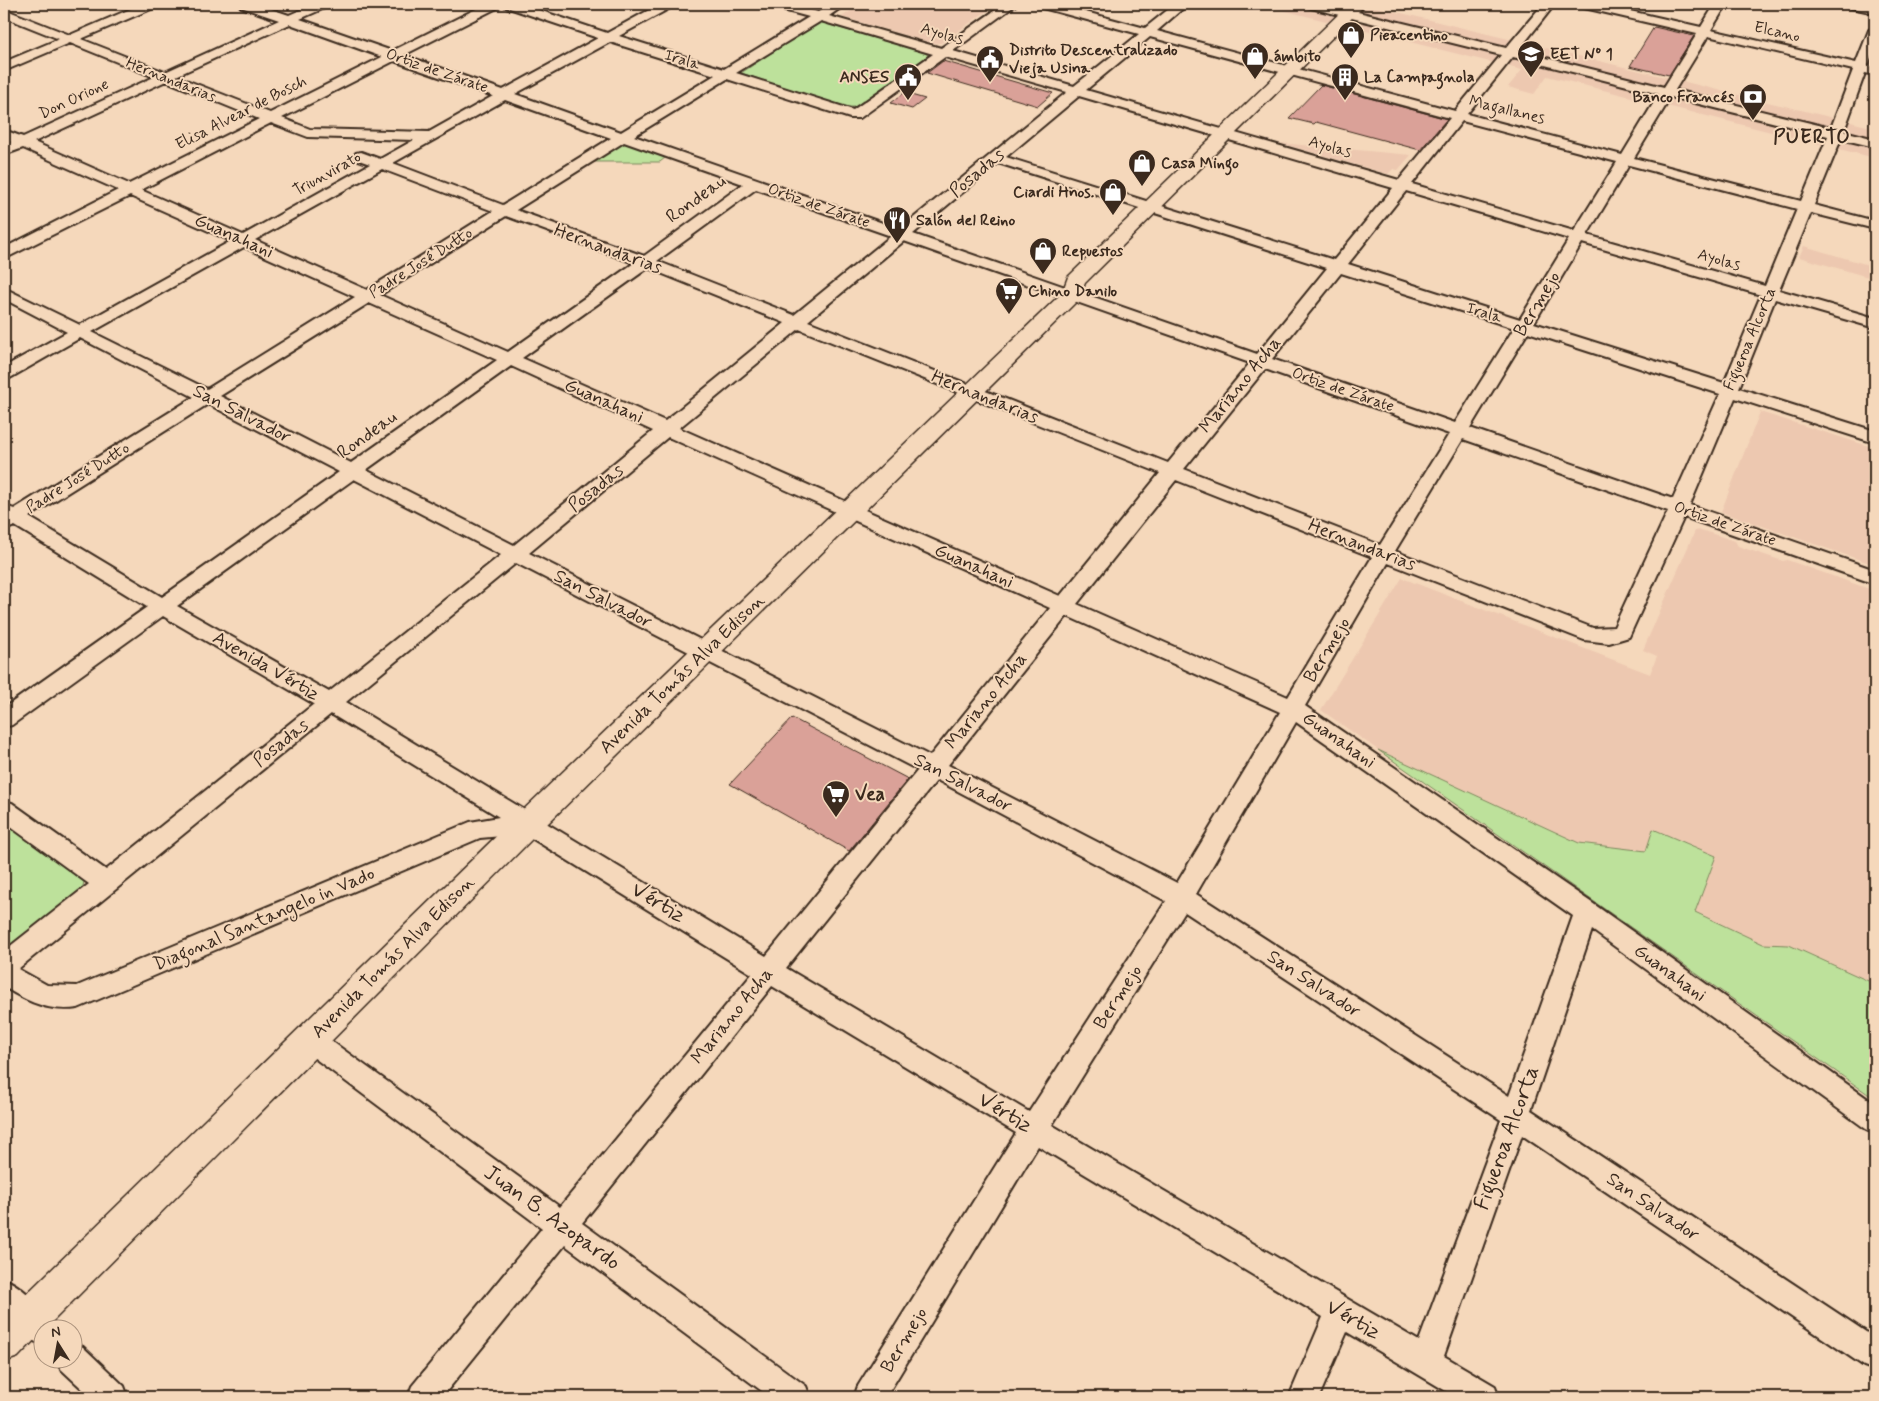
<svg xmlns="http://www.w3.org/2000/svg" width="1879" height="1401" viewBox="0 0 1879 1401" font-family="Mynerve,sans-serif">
	<rect width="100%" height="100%" fill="#f5d8bb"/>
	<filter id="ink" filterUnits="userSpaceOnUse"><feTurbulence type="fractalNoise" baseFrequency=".02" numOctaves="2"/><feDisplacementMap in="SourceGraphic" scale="10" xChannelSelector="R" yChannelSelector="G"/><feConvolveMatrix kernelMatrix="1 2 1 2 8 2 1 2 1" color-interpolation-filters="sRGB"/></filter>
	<g filter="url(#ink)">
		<g fill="#edc8b0">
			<polygon points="861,4 997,4 941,43 932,43 842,17"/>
			<polygon points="1258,4 1364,4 1875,128 1875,158 1547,76 1534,94 1508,87 1522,70"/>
			<polygon points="1280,143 1411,155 1398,170 1393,169 1388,174"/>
			<polygon points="1804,246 1875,267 1875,279 1799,257"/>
			<polygon points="1760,412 1875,448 1875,565 1721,512"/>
			<polygon points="1701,530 1735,541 1738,546 1783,561 1787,560 1875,591 1875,984 1789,945 1763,944 1695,912 1716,856 1653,829 1646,851 1579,843 1378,750 1321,710 1402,578 1650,674 1657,656 1643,650 1695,531"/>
		</g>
		<g fill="#bde19b" stroke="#7c865c">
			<polygon points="823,23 926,53 929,57 861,104 854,107 844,107 741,73 815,24"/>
			<polygon points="623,143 628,144 666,157 660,162 590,162"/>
			<polygon points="1378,750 1579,843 1646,851 1653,829 1716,856 1695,912 1763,944 1789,945 1875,984 1875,1099"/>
			<polygon points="4,823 84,882 82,890 78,894 4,955"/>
		</g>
		<g fill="#daa198" stroke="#3b2a1e">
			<polygon points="1654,27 1694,36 1669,75 1630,66"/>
			<polygon points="943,61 1053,93 1038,106 927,73"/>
			<polygon points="1321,85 1447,119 1420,150 1316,122 1314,124 1289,118"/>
			<polygon points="904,93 925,99 912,109 891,103"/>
			<polygon points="792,718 908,779 849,851 730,784"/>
		</g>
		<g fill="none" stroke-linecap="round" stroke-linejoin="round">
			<g stroke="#3b2a1e" stroke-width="4">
				<g id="minor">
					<path d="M 142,4 L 158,4 L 156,7 L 81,39 L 165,72 L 279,20 L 241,7 L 239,4 L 256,4 L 289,15 L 314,4 L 329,4 L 327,7 L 300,19 L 392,51 L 486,4 L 501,4 L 499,7 L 404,55 L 503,90 L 598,38 L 506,7 L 504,4 L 521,4 L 607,33 L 660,4 L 674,4 L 672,7 L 619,36 L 724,69 L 809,17 L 772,7 L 770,4 L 788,4 L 818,12 L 832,4 L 846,4 L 829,16 L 941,48 L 1004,4 L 1017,4 L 953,51 L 1074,86 L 1139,34 L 1039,7 L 1037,4 L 1056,4 L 1145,28 L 1175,4 L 1188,4 L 1157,31 L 1455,111 L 1501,55 L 1307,7 L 1305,4 L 1325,4 L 1506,48 L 1543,4 L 1555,4 L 1518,51 L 1664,87 L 1697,34 L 1580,7 L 1578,4 L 1599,4 L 1701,27 L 1715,4 L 1727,4 L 1711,30 L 1856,63 L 1869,30 L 1875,26 L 1875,46 L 1868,66 L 1875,67 L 1875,75 L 1865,73 L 1844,131 L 1875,139 L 1875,147 L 1841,139 L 1814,205 L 1875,221 L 1875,229 L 1811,213 L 1779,290 L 1875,318 L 1875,328 L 1775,299 L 1739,388 L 1875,431 L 1875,443 L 1735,398 L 1690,505 L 1875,570 L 1875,584 L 1684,517 L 1629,637 L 1609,643 L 1584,640 L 1388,563 L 1305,706 L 1595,905 L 1875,1104 L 1875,1133 L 1866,1129 L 1592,930 L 1531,1110 L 1875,1338 L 1875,1370 L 1864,1366 L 1522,1135 L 1444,1356 L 1495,1386 L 1499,1397 L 1456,1397 L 1347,1332 L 1319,1397 L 1289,1397 L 1323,1317 L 1038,1146 L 886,1397 L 854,1397 L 858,1386 L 1016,1133 L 772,986 L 582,1223 L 806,1386 L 810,1397 L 770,1397 L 565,1245 L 442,1397 L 408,1397 L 412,1386 L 542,1228 L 301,1048 L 297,1040 L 301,1032 L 310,1028 L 319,1032 L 560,1207 L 752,974 L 525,834 L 480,838 L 78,1008 C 49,1012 28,1002 4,987 L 4,951 L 89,884 L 4,822 L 4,801 L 12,803 L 106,870 L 314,704 L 163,616 L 12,725 L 4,727 L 4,708 L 147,607 L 15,526 L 4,530 L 4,505 L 14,509 L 194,397 L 80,338 L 10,378 L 4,379 L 4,367 L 67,332 L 4,299 L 4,288 L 80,325 L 231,241 L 130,196 L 4,259 L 4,248 L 118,190 L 23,148 L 4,155 L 4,146 L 11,142 L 4,139 L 4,130 L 23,137 L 154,77 L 70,43 L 4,71 L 4,62 L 59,39 L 4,17 L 4,9 L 70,35 ZM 821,21 L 933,54 L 853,110 L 736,73 ZM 290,24 L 382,57 L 270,113 L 176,76 ZM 1708,36 L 1853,70 L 1831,128 L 1675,90 ZM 1150,37 L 1450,118 L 1399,180 L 1086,90 ZM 610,42 L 715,75 L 621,132 L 515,94 ZM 945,57 L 1067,92 L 900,229 L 634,136 L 727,79 L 850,118 L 860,118 ZM 1513,57 L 1659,94 L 1622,155 L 1467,114 ZM 394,61 L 493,96 L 429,132 L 310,129 L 282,118 ZM 166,81 L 259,119 L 129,184 L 34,142 ZM 1079,96 L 1393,188 L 1334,260 L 1006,157 ZM 1671,97 L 1828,136 L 1801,201 L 1634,158 ZM 505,100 L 611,138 L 503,205 L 393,163 ZM 1462,121 L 1617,162 L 1574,231 L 1412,184 ZM 271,123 L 308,137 L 414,140 L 380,159 L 361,152 L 356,153 L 354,156 L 356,159 L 370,164 L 243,235 L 141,190 ZM 624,142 L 743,184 L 644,256 L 516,210 ZM 998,163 L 1327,268 L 1257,354 L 913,234 ZM 1629,165 L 1797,209 L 1765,286 L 1587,235 ZM 382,169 L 493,211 L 367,290 L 255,240 ZM 756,189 L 891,236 L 794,315 L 657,261 ZM 1406,191 L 1569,239 L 1520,319 L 1348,264 ZM 506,216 L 634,263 L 508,352 L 380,295 ZM 904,241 L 1250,363 L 1168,463 L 808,321 ZM 1582,243 L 1761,295 L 1724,383 L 1534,323 ZM 244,247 L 355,297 L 207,389 L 92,332 ZM 648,268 L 785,323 L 665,421 L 522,358 ZM 1341,273 L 1514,328 L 1455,423 L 1272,359 ZM 369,303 L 497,360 L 351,463 L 220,396 ZM 799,329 L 1160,473 L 1060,596 L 679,428 ZM 1528,332 L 1720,394 L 1673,499 L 1470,428 ZM 511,366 L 653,431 L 514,545 L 366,470 ZM 1265,369 L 1449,434 L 1380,545 L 1184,469 ZM 208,404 L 339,472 L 162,597 L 29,517 ZM 668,437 L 1050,608 L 930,756 L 529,553 ZM 1463,439 L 1668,511 L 1614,627 L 1593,628 L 1395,551 ZM 354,479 L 501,555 L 329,692 L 177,606 ZM 1176,480 L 1372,557 L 1288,697 L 1077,604 ZM 516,563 L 918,770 L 766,956 L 346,702 ZM 1067,616 L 1280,712 L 1177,883 L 948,765 ZM 331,714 L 499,817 L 470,822 L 77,986 L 47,985 L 18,969 ZM 1296,722 L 1573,916 L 1509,1096 L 1196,894 ZM 937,780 L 1166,901 L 1029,1112 L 786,968 ZM 1185,912 L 1501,1120 L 1419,1341 L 1052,1125 Z"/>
					<polygon points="1845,4 1875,5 1875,13 1847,7"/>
					<path d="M 4,1279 C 20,1284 49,1312 56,1328 L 42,1328 L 42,1345 L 32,1340 L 4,1313 Z"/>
					<polygon points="72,1343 83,1347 124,1386 128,1397 91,1397 61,1369 57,1358 72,1358"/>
				</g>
			</g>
			<g stroke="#3b2a1e" stroke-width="3">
				<polygon id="major" points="1349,4 1366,4 1085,283 1079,299 538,833 46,1328 42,1328 42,1332 18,1357 4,1362 4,1316 518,815 1062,293 1068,277"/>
			</g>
			<use href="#minor" fill="#f5d8bb" fill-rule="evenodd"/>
			<use href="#major" fill="#f5d8bb" fill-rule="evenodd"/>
		</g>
	</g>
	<defs>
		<g id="shop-pin" transform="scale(1.4375)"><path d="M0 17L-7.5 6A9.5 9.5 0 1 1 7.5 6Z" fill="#3b2a1e" stroke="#f5d8bb"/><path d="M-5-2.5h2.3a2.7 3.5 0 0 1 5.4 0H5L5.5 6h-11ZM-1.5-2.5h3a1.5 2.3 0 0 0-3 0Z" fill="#fff"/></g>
		<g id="school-pin" transform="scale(1.4375)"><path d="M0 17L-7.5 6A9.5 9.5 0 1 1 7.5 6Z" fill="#3b2a1e" stroke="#f5d8bb"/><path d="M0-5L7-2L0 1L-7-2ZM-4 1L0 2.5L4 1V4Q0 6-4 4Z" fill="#fff"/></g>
		<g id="civic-pin" transform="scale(1.4375)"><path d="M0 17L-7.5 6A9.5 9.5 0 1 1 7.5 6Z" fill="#3b2a1e" stroke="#f5d8bb"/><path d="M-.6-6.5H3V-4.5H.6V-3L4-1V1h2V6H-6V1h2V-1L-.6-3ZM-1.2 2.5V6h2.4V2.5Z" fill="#fff"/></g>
		<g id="building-pin" transform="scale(1.4375)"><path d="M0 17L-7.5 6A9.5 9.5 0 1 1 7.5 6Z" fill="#3b2a1e" stroke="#f5d8bb"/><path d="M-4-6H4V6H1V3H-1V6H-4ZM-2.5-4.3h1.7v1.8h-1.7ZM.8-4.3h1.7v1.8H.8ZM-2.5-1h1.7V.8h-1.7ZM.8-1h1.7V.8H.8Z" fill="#fff"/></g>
		<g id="bank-pin" transform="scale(1.4375)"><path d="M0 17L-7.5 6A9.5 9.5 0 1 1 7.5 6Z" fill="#3b2a1e" stroke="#f5d8bb"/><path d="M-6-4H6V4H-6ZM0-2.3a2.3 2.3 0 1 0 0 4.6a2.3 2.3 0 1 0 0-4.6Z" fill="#fff"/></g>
		<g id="restaurant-pin" transform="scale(1.4375)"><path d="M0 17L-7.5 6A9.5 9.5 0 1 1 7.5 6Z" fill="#3b2a1e" stroke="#f5d8bb"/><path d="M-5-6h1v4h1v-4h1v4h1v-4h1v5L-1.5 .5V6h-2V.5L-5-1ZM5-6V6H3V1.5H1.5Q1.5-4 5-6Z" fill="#fff"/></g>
		<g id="supermarket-pin" transform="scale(1.4375)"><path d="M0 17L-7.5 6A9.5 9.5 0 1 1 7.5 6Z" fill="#3b2a1e" stroke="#f5d8bb"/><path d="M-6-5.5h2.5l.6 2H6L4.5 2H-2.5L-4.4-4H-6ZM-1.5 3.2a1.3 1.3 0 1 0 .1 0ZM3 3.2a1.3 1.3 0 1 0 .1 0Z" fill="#fff"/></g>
	</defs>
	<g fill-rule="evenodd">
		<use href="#shop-pin" x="1351" y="35"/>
		<use href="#school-pin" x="1531" y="54"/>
		<use href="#shop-pin" x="1255" y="56"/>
		<use href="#civic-pin" x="990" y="59"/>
		<use href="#civic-pin" x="908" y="77"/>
		<use href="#building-pin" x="1345" y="77"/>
		<use href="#bank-pin" x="1753" y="97"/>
		<use href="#shop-pin" x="1142" y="163"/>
		<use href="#shop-pin" x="1113" y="192"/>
		<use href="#restaurant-pin" x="897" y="220"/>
		<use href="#shop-pin" x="1043" y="251"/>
		<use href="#supermarket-pin" x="1009" y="291"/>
		<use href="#supermarket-pin" x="836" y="794"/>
	</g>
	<g text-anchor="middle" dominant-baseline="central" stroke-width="4" stroke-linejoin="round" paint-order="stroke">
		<g font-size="16" fill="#3b2a1e" stroke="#f5d8bb">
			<text transform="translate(1777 32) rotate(13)">Elcano</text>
			<text transform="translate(942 34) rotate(16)">Ayolas</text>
			<text transform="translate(682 60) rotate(17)">Irala</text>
			<text transform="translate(437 71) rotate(19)">Ortiz de Zárate</text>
			<text transform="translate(171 80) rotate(22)">Hernandarias</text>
			<text transform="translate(74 99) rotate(-25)">Don Orione</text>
			<text transform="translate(1507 110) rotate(14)">Magallanes</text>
			<text transform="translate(241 113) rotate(-27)">Elisa Alvear de Bosch</text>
			<text transform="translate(1330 147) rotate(16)">Ayolas</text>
			<text transform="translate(327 174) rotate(-29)">Triunvirato</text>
			<text transform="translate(819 206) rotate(19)">Ortiz de Zárate</text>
			<text transform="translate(1719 260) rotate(16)">Ayolas</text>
			<text transform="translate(421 263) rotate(-32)">Padre José Dutto</text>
			<text transform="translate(1484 313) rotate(17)">Irala</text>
			<text transform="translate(1750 339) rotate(-67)">Figueroa Alcorta</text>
			<text transform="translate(1343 390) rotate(19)">Ortiz de Zárate</text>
			<text transform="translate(78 478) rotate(-32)">Padre José Dutto</text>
			<text transform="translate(1725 524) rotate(19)">Ortiz de Zárate</text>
		</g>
		<g font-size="16" font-weight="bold" fill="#3b2a1e" stroke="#f5d8bb" text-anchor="start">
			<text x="1370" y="35">Pieacentino</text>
			<text x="1009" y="50">Distrito Descentralizado<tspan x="1009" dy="18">Vieja Usina</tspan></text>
			<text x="1550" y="54">EET Nº 1</text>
			<text x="1274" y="56">ámbito</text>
			<text x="889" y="77" text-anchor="end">ANSES</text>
			<text x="1364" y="77">La Campagnola</text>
			<text x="1734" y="97" text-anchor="end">Banco Francés</text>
			<text x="1161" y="163">Casa Mingo</text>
			<text x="1094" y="192" text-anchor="end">Ciardi Hnos.</text>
			<text x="916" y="220">Salón del Reino</text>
			<text x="1062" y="251">Repuestos</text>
			<text x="1028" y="291">Chino Danilo</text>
		</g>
		<g font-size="19" fill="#3b2a1e" stroke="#f5d8bb">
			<text transform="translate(977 173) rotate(-40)">Posadas</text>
			<text transform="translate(696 199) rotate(-36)">Rondeau</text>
			<text transform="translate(234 236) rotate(24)">Guanahani</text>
			<text transform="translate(608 249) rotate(20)">Hernandarias</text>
			<text transform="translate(1537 304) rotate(-59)">Bermejo</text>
			<text transform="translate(1240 385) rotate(-51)">Mariano Acha</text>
			<text transform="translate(985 397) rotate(22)">Hernandarias</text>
			<text transform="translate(604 401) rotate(24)">Guanahani</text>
			<text transform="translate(242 414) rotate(27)">San Salvador</text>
			<text transform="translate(367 435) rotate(-36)">Rondeau</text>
			<text transform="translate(596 488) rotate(-39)">Posadas</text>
			<text transform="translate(1362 545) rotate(21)">Hernandarias</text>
			<text transform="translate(974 566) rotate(24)">Guanahani</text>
			<text transform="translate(603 599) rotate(27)">San Salvador</text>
			<text transform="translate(1327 650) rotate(-59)">Bermejo</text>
			<text transform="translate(266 666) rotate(30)">Avenida Vértiz</text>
			<text transform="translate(682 674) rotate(-44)">Avenida Tomás Alva Edison</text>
			<text transform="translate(986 701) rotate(-51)">Mariano Acha</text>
			<text transform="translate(1339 740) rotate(35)">Guanahani</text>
			<text transform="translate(281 743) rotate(-39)">Posadas</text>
			<text transform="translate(963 783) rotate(27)">San Salvador</text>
			<text transform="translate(264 919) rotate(-23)">Diagonal Santangelo in Vado</text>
			<text transform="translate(393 957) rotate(-45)">Avenida Tomás Alva Edison</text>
			<text transform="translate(1670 973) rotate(36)">Guanahani</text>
			<text transform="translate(1314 984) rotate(33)">San Salvador</text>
			<text transform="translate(1118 997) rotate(-57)">Bermejo</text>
			<text transform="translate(732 1016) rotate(-51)">Mariano Acha</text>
			<text transform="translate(1653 1207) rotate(34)">San Salvador</text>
			<text transform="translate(904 1340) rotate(-59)">Bermejo</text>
		</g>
		<g font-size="19" font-weight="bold" fill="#3b2a1e" stroke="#f5d8bb" text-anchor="start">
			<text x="855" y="794">Vea</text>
		</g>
		<g font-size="20" font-weight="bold" letter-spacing="1" fill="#3b2a1e" stroke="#f5d8bb">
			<text x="1812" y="137">PUERTO</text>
		</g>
		<g font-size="22" fill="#3b2a1e" stroke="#f5d8bb">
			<text transform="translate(658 903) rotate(31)">Vértiz</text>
			<text transform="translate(1005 1113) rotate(31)">Vértiz</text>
			<text transform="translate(1507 1138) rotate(-70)">Figueroa Alcorta</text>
			<text transform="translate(552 1218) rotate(36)">Juan B. Azopardo</text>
			<text transform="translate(1353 1320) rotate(30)">Vértiz</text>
		</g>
	</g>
	<rect width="1879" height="1401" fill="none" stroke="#f5d8bb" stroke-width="20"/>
	<rect x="10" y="10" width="1859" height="1381" fill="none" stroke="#3b2a1e" stroke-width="2" filter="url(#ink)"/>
	<g transform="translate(58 1344) rotate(349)"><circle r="24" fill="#f5d8bb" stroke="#ab927c"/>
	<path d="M0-4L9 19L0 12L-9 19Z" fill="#3b2a1e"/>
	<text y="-8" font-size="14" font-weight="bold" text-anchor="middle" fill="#3b2a1e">N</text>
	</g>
</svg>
